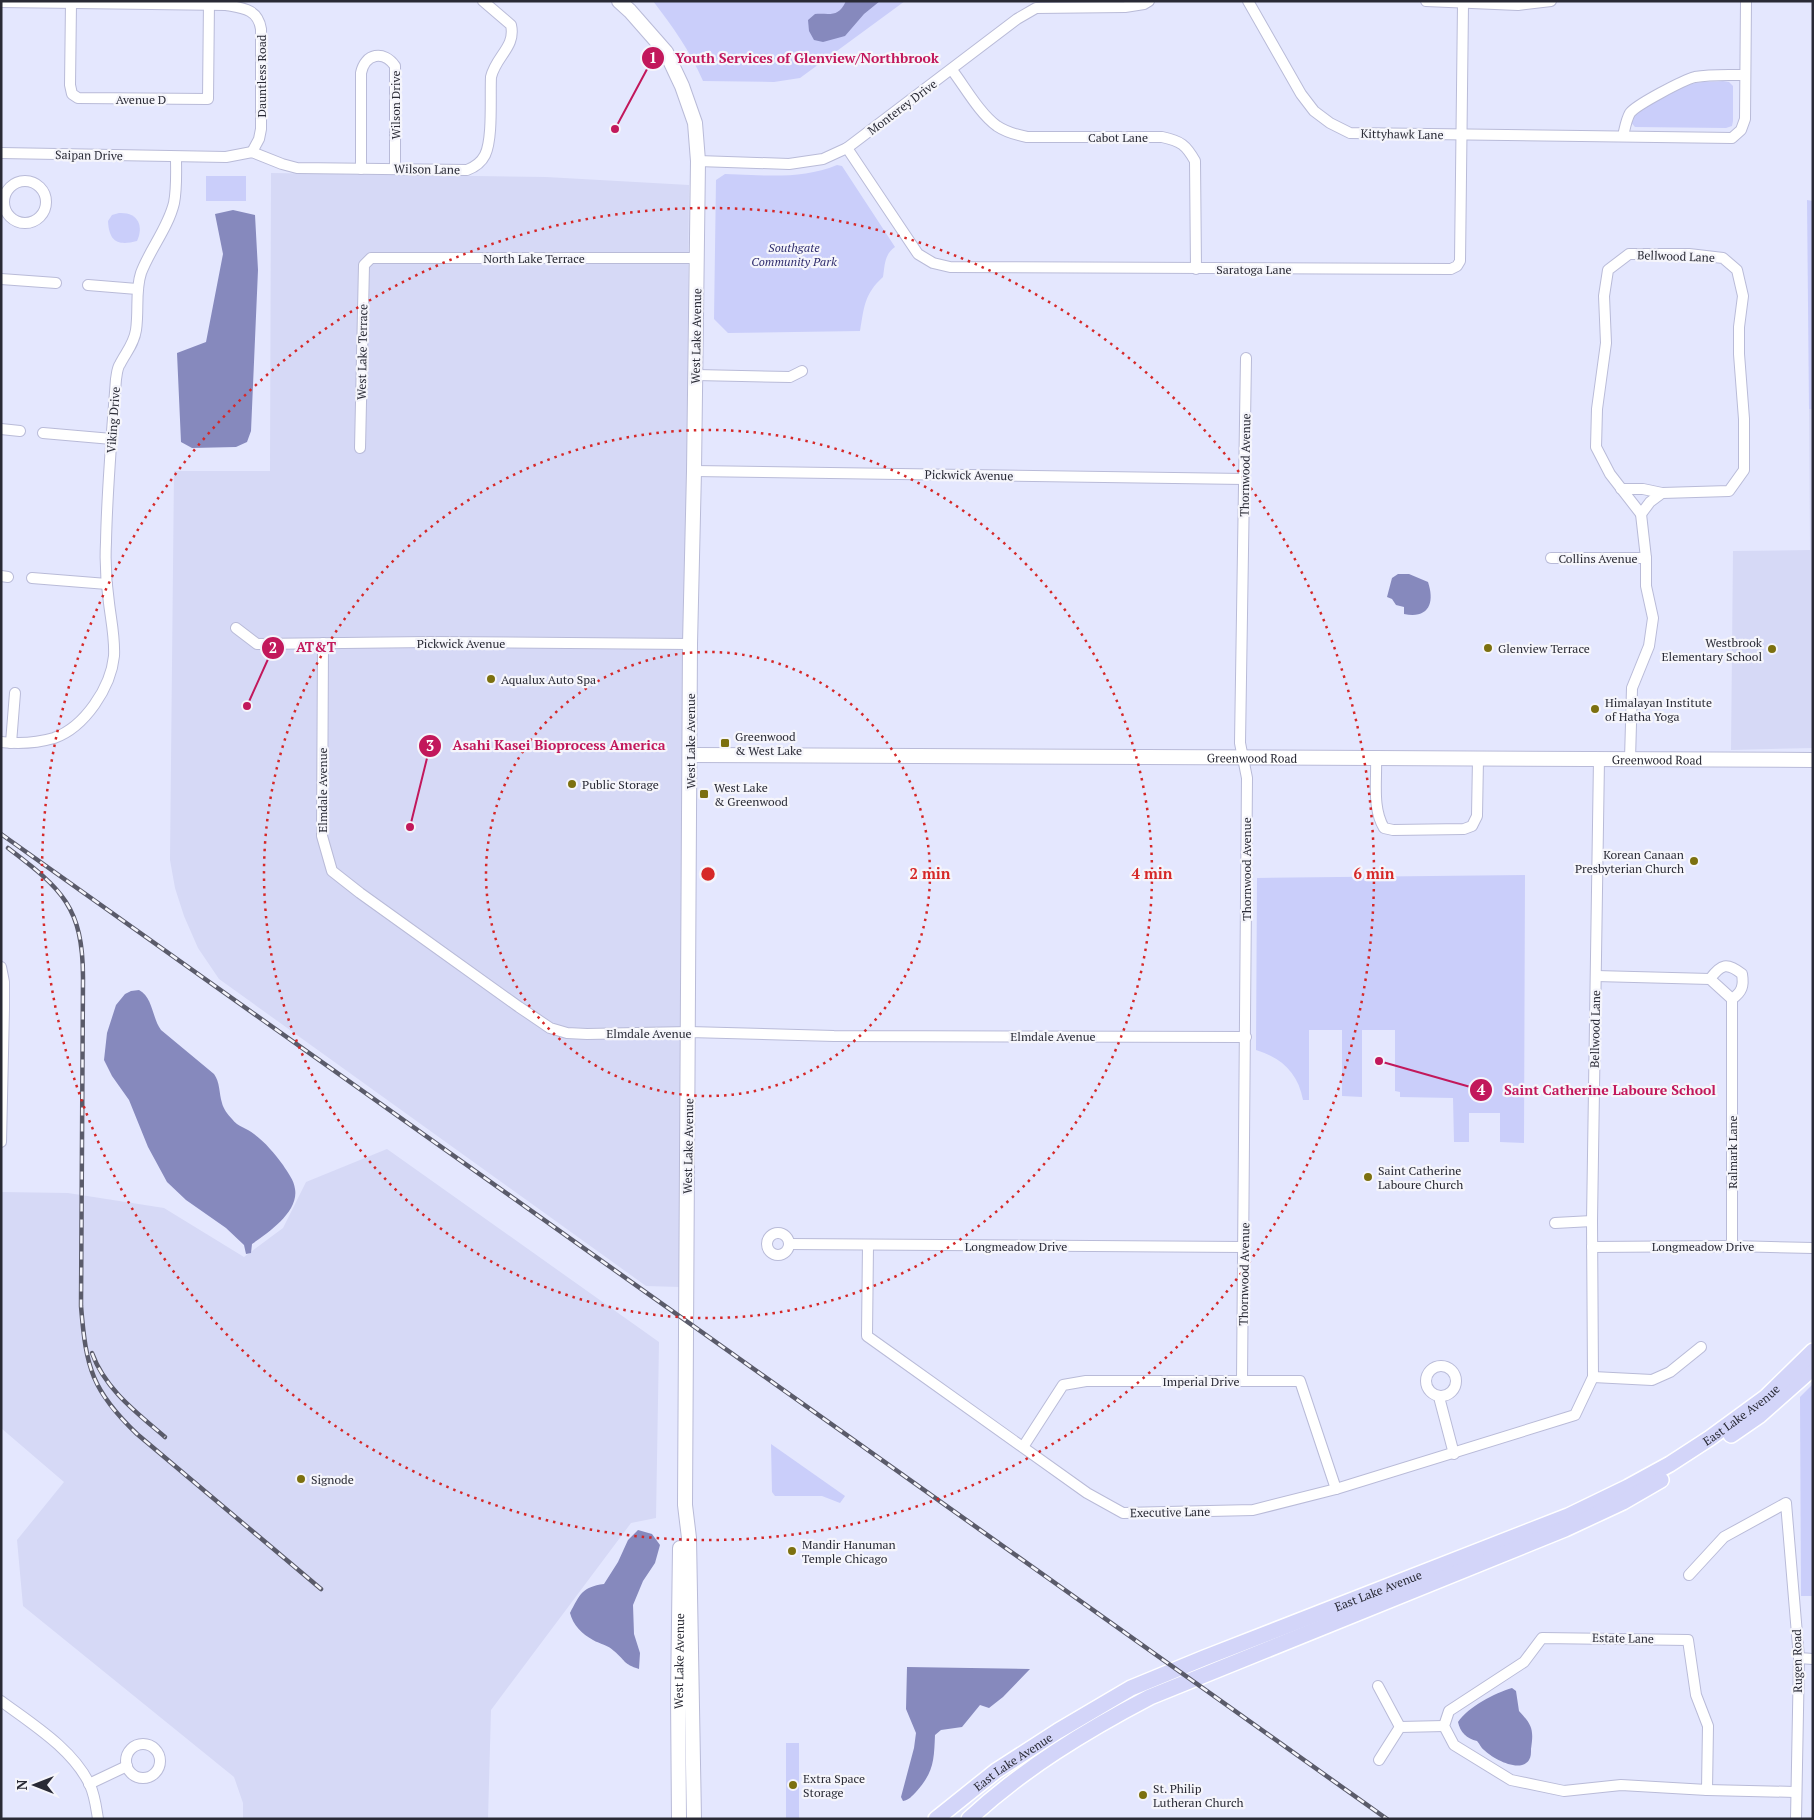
<svg xmlns="http://www.w3.org/2000/svg" width="1814" height="1820" viewBox="0 0 1814 1820" font-family="'PT Serif',serif">
	<rect width="100%" height="100%" fill="#e4e7fe"/>
	<g fill="#d6d9f6">
		<polygon points="271,173 546,177 689,185 680,1287 646,1286 219,979 198,948 184,916 175,888 170,860 174,471 270,471"/>
		<polygon points="1809,409 1813,409 1813,748 1731,750 1733,551 1810,550"/>
		<polygon points="387,1149 659,1342 656,1518 631,1523 491,1710 488,1819 243,1819 243,1803 234,1777 23,1606 17,1540 64,1482 1,1428 1,1192 68,1193 164,1208 244,1257 283,1228 306,1182"/>
	</g>
	<g fill="#cacefa">
		<path d="M 653,1 L 905,1 L 800,78 L 774,82 L 703,81 C 690,51 673,27 653,1 Z"/>
		<path d="M 1723,81 L 1729,82 L 1733,86 L 1733,121 L 1732,126 L 1726,128 L 1635,127 L 1629,120 C 1638,107 1679,86 1696,83 C 1705,81 1715,82 1723,81 Z"/>
		<path d="M 837,165 L 842,166 L 895,247 C 884,255 885,265 883,277 C 864,294 864,308 860,331 L 728,333 L 714,319 L 716,180 L 725,174 C 763,175 801,180 837,165 Z"/>
		<rect x="206" y="176" width="40" height="25"/>
		<polygon points="1807,200 1813,201 1813,409 1809,409"/>
		<path d="M 119,213 C 138,212 144,226 137,241 C 118,246 109,242 108,221 L 112,215 Z"/>
		<path d="M 1525,875 L 1524,1143 L 1500,1142 L 1500,1113 L 1469,1113 L 1469,1142 L 1454,1142 L 1453,1098 L 1400,1097 L 1400,1092 L 1395,1091 L 1395,1030 L 1362,1030 L 1362,1097 L 1342,1096 L 1342,1030 L 1309,1030 L 1309,1100 L 1303,1100 C 1298,1073 1282,1058 1256,1050 L 1257,878 Z"/>
		<polygon points="1813,1384 1813,1596 1801,1596 1800,1397"/>
		<polygon points="771,1444 845,1496 840,1503 822,1496 775,1496 772,1492"/>
		<rect x="786" y="1743" width="13" height="76"/>
	</g>
	<g fill="#8689bd">
		<path d="M 846,1 L 880,1 L 864,14 L 845,36 L 823,42 L 814,40 L 809,31 L 808,20 L 815,14 C 831,13 838,18 846,1 Z"/>
		<polygon points="233,210 255,215 258,270 251,431 247,442 236,447 192,448 181,442 177,353 206,342 223,254 215,214"/>
		<path d="M 1398,574 L 1409,574 L 1428,582 C 1435,603 1429,619 1404,614 L 1404,607 L 1396,605 L 1392,599 L 1387,597 L 1392,578 Z"/>
		<path d="M 139,990 C 153,997 152,1018 161,1030 L 214,1074 C 220,1082 219,1093 222,1103 C 223,1108 228,1115 232,1119 C 238,1127 247,1128 254,1134 C 266,1143 274,1153 283,1165 C 288,1173 294,1180 295,1189 C 299,1212 268,1233 252,1244 L 251,1253 L 246,1254 L 244,1245 L 226,1228 L 186,1200 L 167,1182 L 148,1147 L 129,1100 L 112,1076 L 104,1060 L 107,1033 L 116,1005 L 125,994 L 131,991 Z"/>
		<path d="M 638,1530 L 652,1534 L 660,1545 L 655,1563 L 643,1581 L 633,1605 L 634,1634 L 640,1653 L 639,1669 C 623,1664 626,1661 614,1651 C 608,1645 600,1644 593,1640 C 582,1634 573,1625 570,1613 C 580,1594 582,1587 604,1584 L 618,1562 L 628,1540 Z"/>
		<path d="M 907,1667 L 1030,1669 L 1003,1697 L 989,1708 L 980,1705 L 962,1727 L 941,1730 L 935,1735 C 934,1760 934,1772 916,1792 C 912,1796 909,1800 903,1801 L 901,1797 L 914,1748 L 916,1733 L 906,1709 Z"/>
		<path d="M 1512,1688 L 1516,1691 L 1519,1711 C 1532,1725 1534,1729 1531,1749 C 1531,1753 1531,1757 1529,1760 C 1520,1774 1492,1758 1484,1750 C 1481,1748 1480,1744 1477,1741 C 1467,1739 1460,1732 1458,1722 C 1468,1707 1495,1693 1512,1688 Z"/>
	</g>
	<g fill="none" stroke-linecap="round" stroke-linejoin="round">
		<g stroke="#b9bbd8" stroke-width="12">
			<g id="street">
				<polyline points="1248,1 1301,94 1314,111 1330,123 1350,133 1732,138 1741,130 1745,119 1746,1"/>
				<polyline points="1426,1 1518,5 1551,1"/>
				<path d="M 1,2 L 226,5 C 243,8 258,9 261,29 L 261,129 L 259,139 L 252,152"/>
				<polyline points="71,3 70,85 72,94 78,98 208,99 209,1"/>
				<path d="M 952,70 C 965,87 980,114 997,126 C 1006,132 1017,135 1027,137 L 1162,137 C 1181,141 1186,145 1195,161 L 1196,269"/>
				<path d="M 1623,136 C 1625,128 1626,120 1630,113 C 1636,105 1683,80 1695,77 C 1711,74 1729,75 1745,75"/>
				<polyline points="847,148 918,254 933,263 950,267 1451,269 1457,266 1460,261 1463,4"/>
				<path d="M 1,153 L 226,157 L 252,152 L 282,164 L 297,168 L 467,170 C 475,167 481,163 485,155 C 493,139 490,97 491,77 C 496,56 516,47 511,25 L 483,1"/>
				<polyline points="698,161 789,164 823,159 847,148 1017,19 1036,8 1125,7 1144,4 1149,1"/>
				<path d="M 361,169 L 361,73 C 365,53 384,50 395,66 L 395,169"/>
				<circle cx="25" cy="202" r="21"/>
				<polygon points="1629,254 1689,254 1723,258 1737,270 1743,296 1739,327 1739,354 1744,419 1744,470 1729,491 1662,493 1650,502 1641,514 1610,474 1596,447 1597,409 1606,343 1604,296 1608,270"/>
				<polyline points="1,279 56,283"/>
				<polyline points="88,285 137,289"/>
				<polyline points="696,375 790,377 802,371"/>
				<polyline points="1,429 20,431"/>
				<polyline points="43,433 112,439"/>
				<polyline points="360,448 364,265 371,258 697,258"/>
				<polyline points="694,471 1244,479"/>
				<polyline points="1621,489 1643,489 1662,493"/>
				<polyline points="1551,558 1646,558"/>
				<polyline points="1,576 8,577"/>
				<polyline points="32,578 107,584"/>
				<polyline points="236,628 257,644 429,642 690,644"/>
				<polyline points="323,643 322,836 332,871 360,893 519,1007 550,1028 567,1033 587,1034 689,1032 834,1036 1246,1037"/>
				<path d="M 1,742 C 19,744 37,743 54,738 C 85,727 111,687 114,656 C 115,638 111,620 109,603 C 106,583 105,562 106,542 C 107,488 112,433 116,379 C 117,374 117,368 120,364 C 126,352 134,344 136,330 C 139,310 135,291 141,273 C 150,249 168,228 174,203 C 177,188 176,172 176,157"/>
				<polyline points="11,743 15,693"/>
				<path d="M 1376,758 C 1377,781 1372,808 1384,828 L 1393,830 L 1464,829 L 1472,826 L 1477,816 L 1478,759"/>
				<polyline points="1630,759 1632,688 1649,646 1653,618 1646,586 1646,558 1641,514"/>
				<polyline points="1,967 4,982 4,1009 1,1142"/>
				<polyline points="1596,976 1710,979 1732,999 1732,1246"/>
				<path d="M 1710,979 C 1721,964 1727,962 1742,974 C 1744,986 1742,992 1732,999"/>
				<polyline points="1555,1223 1592,1221"/>
				<circle cx="778" cy="1244" r="11"/>
				<polyline points="789,1244 1243,1247"/>
				<polyline points="868,1245 867,1336 1087,1493 1123,1513 1253,1510 1336,1489 1575,1415 1593,1377 1592,1221 1599,759"/>
				<polyline points="1592,1247 1732,1246 1813,1248"/>
				<circle cx="1441" cy="1381" r="15"/>
				<polyline points="1593,1377 1652,1380 1670,1372 1701,1347"/>
				<polyline points="1242,1381 1247,778 1240,743 1246,358"/>
				<polyline points="1439,1397 1454,1454"/>
				<polyline points="1023,1447 1063,1385 1086,1381 1300,1381 1336,1489"/>
				<polyline points="1689,1575 1724,1537 1786,1503 1799,1658 1796,1819"/>
				<polygon points="1542,1638 1688,1640 1696,1695 1708,1726 1707,1790 1621,1785 1564,1791 1511,1780 1454,1745 1444,1726 1449,1711 1524,1662"/>
				<polyline points="1799,1658 1813,1659"/>
				<polyline points="1378,1686 1400,1727"/>
				<path d="M 1,1701 C 32,1724 73,1749 90,1785 C 95,1796 96,1807 98,1819"/>
				<circle cx="143" cy="1761" r="17"/>
				<polyline points="1379,1760 1400,1727 1444,1726"/>
				<polyline points="89,1784 127,1766"/>
				<polyline points="1707,1790 1795,1792"/>
			</g>
		</g>
		<g stroke="#b9bbd8" stroke-width="16">
			<g id="secondary">
				<polyline points="619,1 630,11 666,52 682,86 695,123 698,161 694,471 690,644 685,1505 689,1538 694,1819"/>
				<path id="s1" d="M 691,755 L 1813,760"/>
				<path id="s2" d="M 679,1819 L 678,1695 L 680,1548"/>
			</g>
		</g>
		<g stroke="#fff" stroke-width="18">
			<g id="primary">
				<polyline points="1731,1435 1760,1415 1813,1368"/>
				<path id="s3" d="M 936,1819 L 996,1771 L 1058,1731 L 1131,1688 L 1204,1658 L 1568,1516 L 1628,1487 L 1670,1464 L 1710,1438 L 1766,1397 L 1813,1351"/>
				<path d="M 969,1819 C 1023,1769 1085,1731 1150,1697 L 1565,1529 L 1623,1502 L 1661,1480"/>
			</g>
		</g>
		<use href="#street" stroke="#fff" stroke-width="10"/>
		<use href="#secondary" stroke="#fff" stroke-width="14"/>
		<use href="#primary" stroke="#d3d5f9" stroke-width="15"/>
		<g stroke="#5a5b6a" stroke-width="4.5">
			<g id="rail">
				<polyline points="1,834 1387,1819"/>
				<path d="M 8,848 C 62,889 83,907 83,978 L 81,1306 C 86,1368 92,1391 137,1434 L 321,1589"/>
				<path d="M 92,1353 C 105,1389 136,1412 165,1437"/>
			</g>
		</g>
		<use href="#rail" stroke="#f5f5fb" stroke-width="2.5" stroke-dasharray="8" stroke-linecap="butt"/>
	</g>
	<g fill="none" stroke="#d62828" stroke-width="2.5" stroke-dasharray="2.5 5">
		<circle cx="708" cy="874" r="222"/>
		<circle cx="708" cy="874" r="444"/>
		<circle cx="708" cy="874" r="666"/>
	</g>
	<g fill="#7c700f" stroke="#f5f5fb" stroke-width="2">
		<circle cx="1488" cy="648" r="5"/>
		<circle cx="1772" cy="649" r="5"/>
		<circle cx="491" cy="679" r="5"/>
		<circle cx="1595" cy="709" r="5"/>
		<rect x="720" y="738" width="10" height="10" rx="2.5"/>
		<circle cx="572" cy="784" r="5"/>
		<rect x="699" y="789" width="10" height="10" rx="2.5"/>
		<circle cx="1694" cy="861" r="5"/>
		<circle cx="1368" cy="1177" r="5"/>
		<circle cx="301" cy="1479" r="5"/>
		<circle cx="792" cy="1551" r="5"/>
		<circle cx="793" cy="1785" r="5"/>
		<circle cx="1143" cy="1795" r="5"/>
	</g>
	<g text-anchor="middle" dominant-baseline="central" stroke-width="4.5" stroke-linejoin="round" paint-order="stroke">
		<g font-size="12" fill="#292a35" stroke="#f5f5fb">
			<text transform="translate(261 76) rotate(-90)">Dauntless Road</text>
			<text x="141" y="99">Avenue D</text>
			<text transform="translate(395 105) rotate(-90)">Wilson Drive</text>
			<text transform="translate(902 107) rotate(-37)">Monterey Drive</text>
			<text transform="translate(1402 134) rotate(1)">Kittyhawk Lane</text>
			<text x="1118" y="137">Cabot Lane</text>
			<text transform="translate(89 155) rotate(1)">Saipan Drive</text>
			<text transform="translate(427 169) rotate(1)">Wilson Lane</text>
			<text transform="translate(1676 256) rotate(2)">Bellwood Lane</text>
			<text x="534" y="258">North Lake Terrace</text>
			<text x="1254" y="269">Saratoga Lane</text>
			<text transform="translate(696 336) rotate(-89)">West Lake Avenue</text>
			<text transform="translate(362 352) rotate(-89)">West Lake Terrace</text>
			<text transform="translate(113 420) rotate(-86)">Viking Drive</text>
			<text transform="translate(1245 465) rotate(-89)">Thornwood Avenue</text>
			<text transform="translate(969 475) rotate(1)">Pickwick Avenue</text>
			<text x="1598" y="558">Collins Avenue</text>
			<text x="461" y="643">Pickwick Avenue</text>
			<text transform="translate(690 741) rotate(-90)">West Lake Avenue</text>
			<text stroke="none"><textPath href="#s1" startOffset="561">Greenwood Road</textPath></text>
			<text stroke="none"><textPath href="#s1" startOffset="966">Greenwood Road</textPath></text>
			<text transform="translate(322 790) rotate(-90)">Elmdale Avenue</text>
			<text transform="translate(1246 869) rotate(-90)">Thornwood Avenue</text>
			<text transform="translate(1595 1029) rotate(-89)">Bellwood Lane</text>
			<text x="649" y="1033">Elmdale Avenue</text>
			<text x="1053" y="1036">Elmdale Avenue</text>
			<text transform="translate(688 1146) rotate(-89)">West Lake Avenue</text>
			<text transform="translate(1732 1152) rotate(-90)">Ralmark Lane</text>
			<text x="1016" y="1246">Longmeadow Drive</text>
			<text x="1703" y="1246">Longmeadow Drive</text>
			<text transform="translate(1244 1274) rotate(-89)">Thornwood Avenue</text>
			<text x="1201" y="1381">Imperial Drive</text>
			<text stroke="none"><textPath href="#s3" startOffset="906">East Lake Avenue</textPath></text>
			<text transform="translate(1170 1512) rotate(-1)">Executive Lane</text>
			<text stroke="none"><textPath href="#s3" startOffset="501">East Lake Avenue</textPath></text>
			<text transform="translate(1623 1638) rotate(1)">Estate Lane</text>
			<text transform="translate(1797 1661) rotate(-91)">Rugen Road</text>
			<text stroke="none"><textPath href="#s2" startOffset="158">West Lake Avenue</textPath></text>
			<text stroke="none"><textPath href="#s3" startOffset="96">East Lake Avenue</textPath></text>
		</g>
		<g font-size="12" font-style="italic" fill="#302e6e" stroke="#f5f5fb">
			<text x="794" y="247">Southgate<tspan x="794" dy="14">Community Park</tspan></text>
		</g>
		<g font-size="12" fill="#292a35" stroke="#f5f5fb" text-anchor="start">
			<text x="1762" y="642" text-anchor="end">Westbrook<tspan x="1762" dy="14">Elementary School</tspan></text>
			<text x="1498" y="648">Glenview Terrace</text>
			<text x="501" y="679">Aqualux Auto Spa</text>
			<text x="1605" y="702">Himalayan Institute<tspan x="1605" dy="14">of Hatha Yoga</tspan></text>
			<text x="735" y="736">Greenwood<tspan x="735" dy="14">&amp; West Lake</tspan></text>
			<text x="582" y="784">Public Storage</text>
			<text x="714" y="787">West Lake<tspan x="714" dy="14">&amp; Greenwood</tspan></text>
			<text x="1684" y="854" text-anchor="end">Korean Canaan<tspan x="1684" dy="14">Presbyterian Church</tspan></text>
			<text x="1378" y="1170">Saint Catherine<tspan x="1378" dy="14">Laboure Church</tspan></text>
			<text x="311" y="1479">Signode</text>
			<text x="802" y="1544">Mandir Hanuman<tspan x="802" dy="14">Temple Chicago</tspan></text>
			<text x="803" y="1778">Extra Space<tspan x="803" dy="14">Storage</tspan></text>
			<text x="1153" y="1788">St. Philip<tspan x="1153" dy="14">Lutheran Church</tspan></text>
		</g>
	</g>
	<circle cx="708" cy="874" r="8" fill="#d62828" stroke="#f5f5fb" stroke-width="2.5"/>
	<g font-size="15" text-anchor="middle" font-weight="bold" fill="#d62828" stroke="#f5f5fb" stroke-width="4.5" stroke-linejoin="round" paint-order="stroke">
		<text x="930" y="879">2 min</text>
		<text x="1152" y="879">4 min</text>
		<text x="1374" y="879">6 min</text>
	</g>
	<path fill="none" stroke="#c2185b" stroke-width="2" d="M615 129L653 58M247 706L273 648M410 827L430 746M1379 1061L1481 1090"/>
	<g fill="#c2185b" stroke="#f5f5fb" stroke-width="2">
		<circle cx="615" cy="129" r="5"/>
		<circle cx="247" cy="706" r="5"/>
		<circle cx="410" cy="827" r="5"/>
		<circle cx="1379" cy="1061" r="5"/>
		<circle cx="653" cy="58" r="12"/>
		<circle cx="273" cy="648" r="12"/>
		<circle cx="430" cy="746" r="12"/>
		<circle cx="1481" cy="1090" r="12"/>
	</g>
	<g font-size="15" text-anchor="middle" font-weight="bold" fill="#fff">
		<text x="653" y="63">1</text>
		<text x="273" y="653">2</text>
		<text x="430" y="751">3</text>
		<text x="1481" y="1095">4</text>
	</g>
	<g font-size="14" text-anchor="middle" font-weight="bold" fill="#c2185b" stroke="#f5f5fb" stroke-width="4.5" stroke-linejoin="round" paint-order="stroke">
		<text x="807" y="63">Youth Services of Glenview/Northbrook</text>
		<text x="316" y="652">AT&amp;T</text>
		<text x="559" y="750">Asahi Kasei Bioprocess America</text>
		<text x="1610" y="1095">Saint Catherine Laboure School</text>
	</g>
	<rect width="1814" height="1820" fill="none" stroke="#292a35" stroke-width="5"/>
	<g transform="translate(35 1785) rotate(270)" stroke="#f5f5fb" stroke-width="4" paint-order="stroke">
	<path d="M0-4L9 19L0 12L-9 19Z" fill="#292a35"/>
	<text y="-8" font-size="14" font-weight="bold" text-anchor="middle" fill="#292a35">N</text>
	</g>
</svg>
